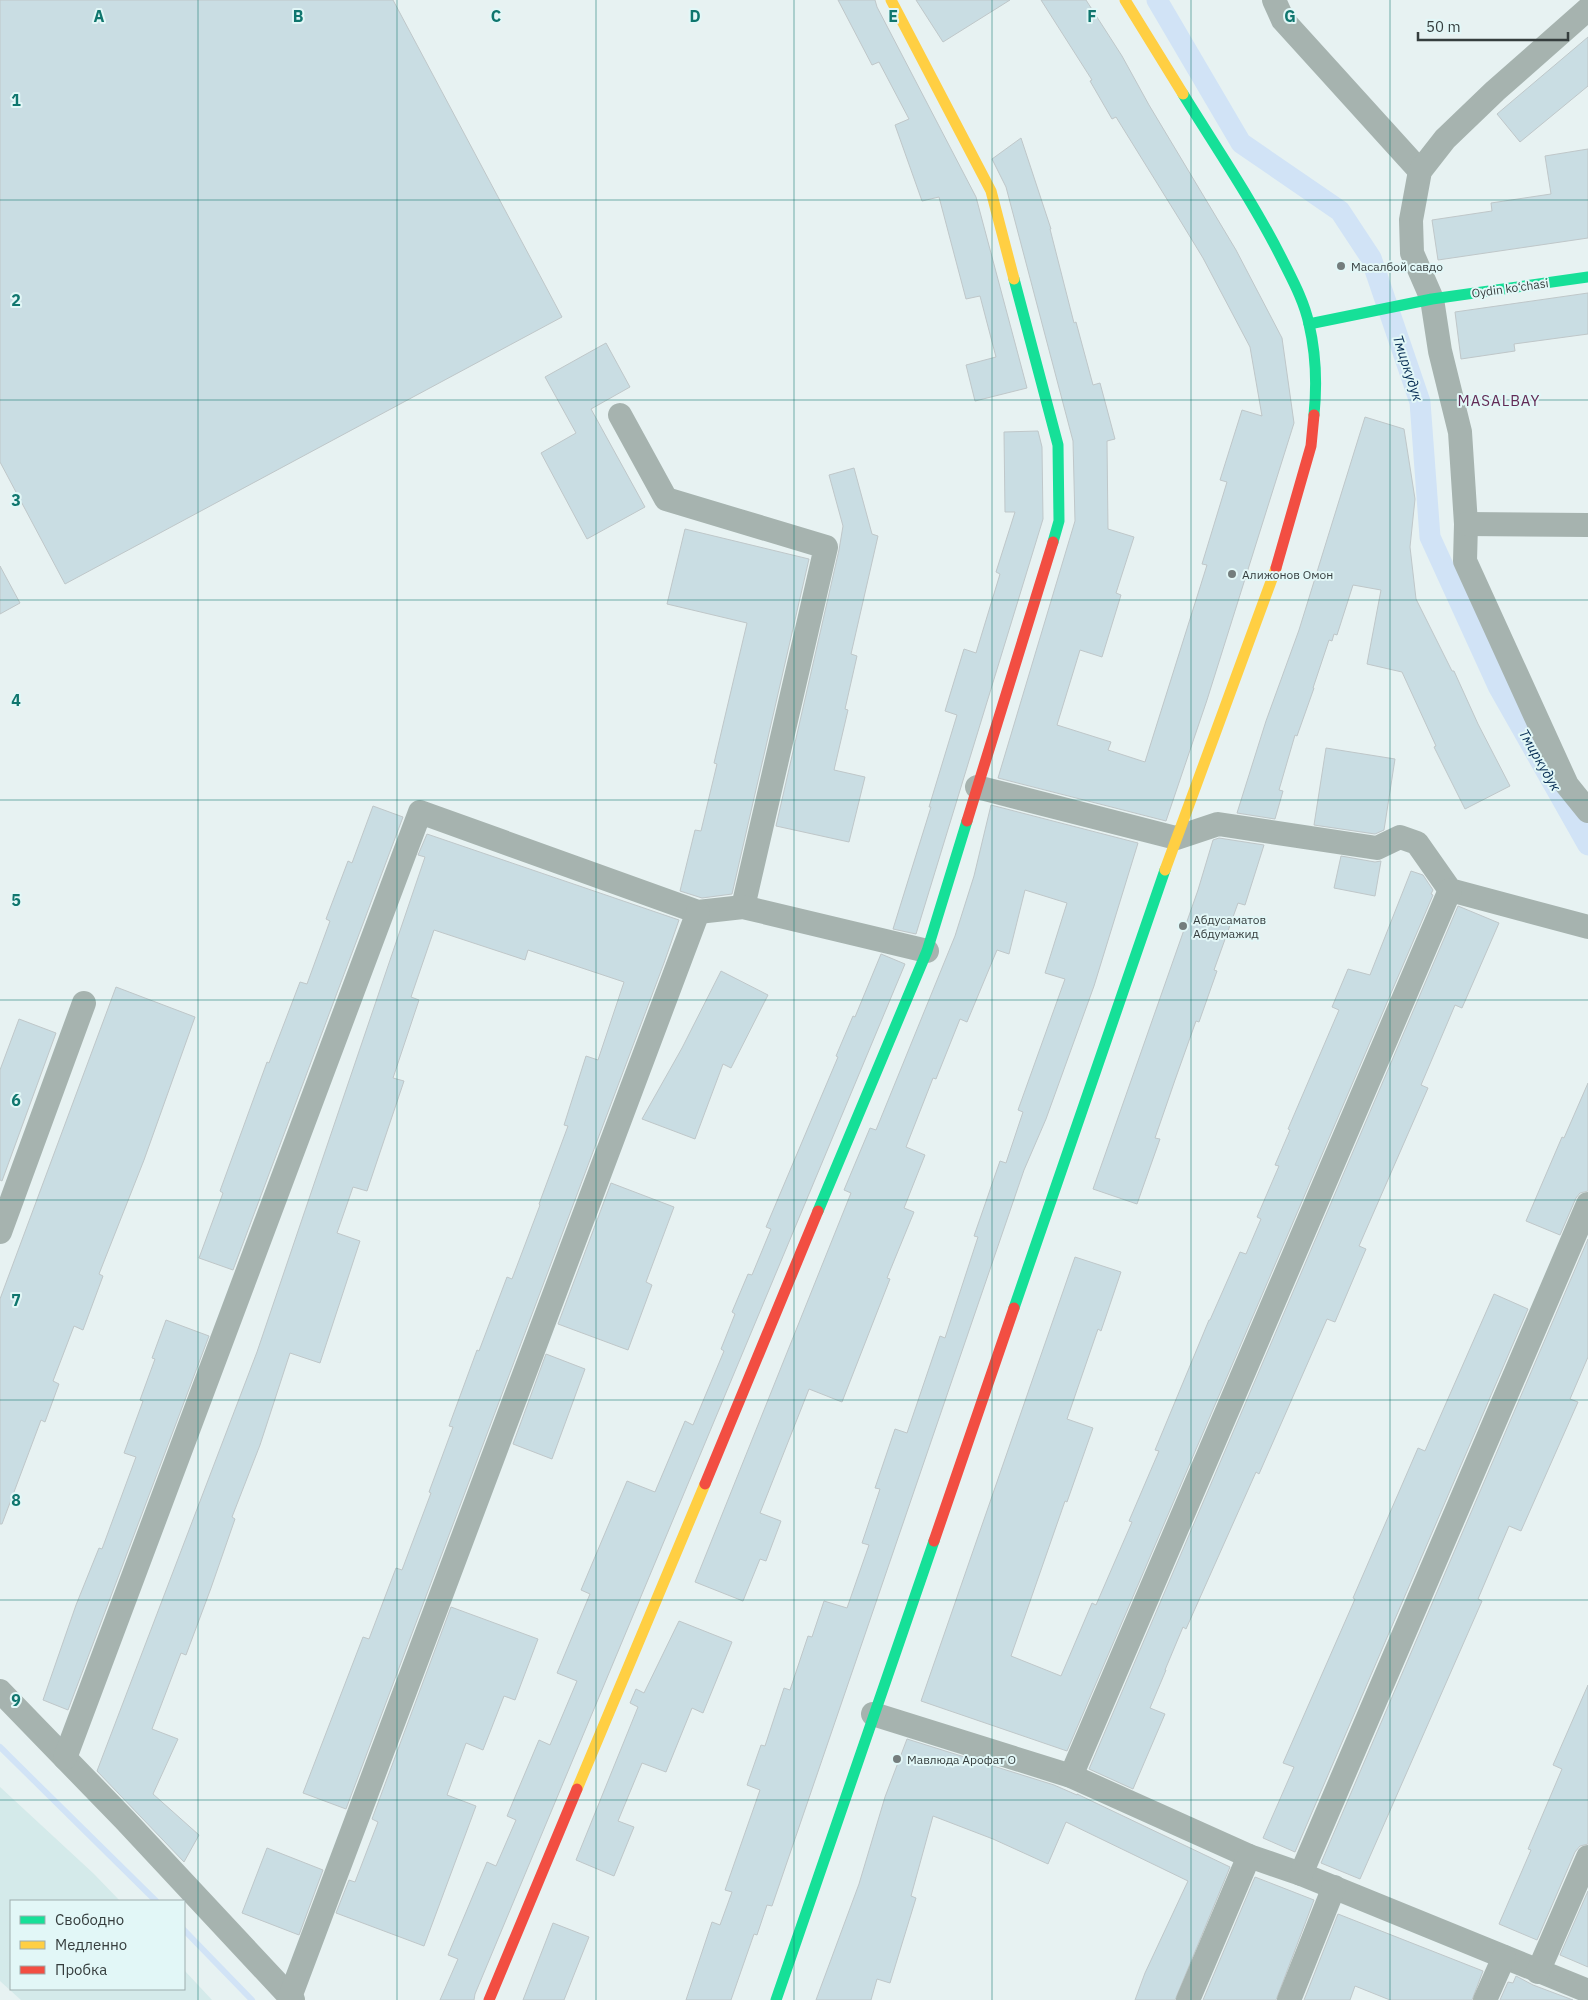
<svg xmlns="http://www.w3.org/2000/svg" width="1588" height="2000" viewBox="0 0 1588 2000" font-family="'IBM Plex Sans',sans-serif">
	<rect width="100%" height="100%" fill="#e7f2f2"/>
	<polygon fill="#d4eaea" points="0,1787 94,1874 120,1901 11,1901 11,1989 184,1989 184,1970 212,2000 21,2000 0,1981"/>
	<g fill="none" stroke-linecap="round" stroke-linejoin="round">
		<g stroke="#d1e3f6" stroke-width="6">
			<polyline points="0,1747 156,1901"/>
			<polyline points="184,1930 252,2000"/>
		</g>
		<polyline stroke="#d1e3f6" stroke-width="21" points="1157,0 1241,143 1340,211 1371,258 1420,402 1430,537 1498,686 1588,845"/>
	</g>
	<g fill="#c9dde3" stroke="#bfc7c9">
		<polygon points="0,0 393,0 562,317 65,584 0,462"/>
		<polygon points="838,0 875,0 877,7 976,197 1027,388 975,401 966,365 996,357 980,296 966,299 939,197 922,201 895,125 909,119 879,62 872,65"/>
		<polygon points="916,0 1010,0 943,42"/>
		<polygon points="1041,0 1086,0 1122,56 1149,105 1236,250 1282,338 1294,423 1207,700 1166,821 998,778 1075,521 1073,441 1006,187 992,159 1021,138 1051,229 1050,229 1074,323 1076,322 1093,385 1100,383 1115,439 1107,441 1108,529 1134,537 1116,593 1121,595 1102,657 1080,650 1057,725 1111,742 1108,750 1145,762 1207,565 1202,564 1227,482 1220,480 1242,410 1262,416 1250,347 1203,258 1178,217 1116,117 1112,119 1090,81 1092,80"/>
		<polygon points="1588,37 1588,86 1520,142 1497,114"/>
		<polygon points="1588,149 1588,238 1438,260 1432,220 1492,211 1491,203 1551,194 1545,156"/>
		<polygon points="1588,293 1588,334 1514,344 1515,351 1461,359 1455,312"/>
		<polygon points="606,343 630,387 591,409 645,507 587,539 541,453 576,433 545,377"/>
		<polygon points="1365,417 1404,429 1415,499 1410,547 1416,599 1452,671 1454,671 1478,724 1510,786 1465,809 1434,747 1436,746 1402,672 1367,664 1381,590 1353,585 1337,635 1334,634 1332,641 1329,640 1313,688 1314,688 1297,736 1295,735 1279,790 1283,791 1275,819 1237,813 1266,721 1299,630"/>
		<polygon points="1038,431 1042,447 1043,519 916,934 893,929 931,807 929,807 957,715 945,711 964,649 976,653 1000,574 996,572 1015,512 1005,512 1004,432"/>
		<polygon points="854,468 872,534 878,536 851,654 857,656 845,709 848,710 834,770 865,777 849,842 776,826 839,550 843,526 829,475"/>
		<polygon points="685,529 809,559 732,894 702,898 680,891 695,830 701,831 717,764 714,763 747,623 667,604"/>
		<polygon points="0,566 20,603 0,614"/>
		<polygon points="1326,748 1395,759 1384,830 1375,834 1314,825"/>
		<polygon points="991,805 1138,843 1094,986 1046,1119 1024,1170 772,1906 767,1905 757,1935 754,1934 731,2000 686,2000 712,1922 720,1925 732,1892 725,1890 760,1790 747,1785 761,1745 765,1746 784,1688 790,1690 808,1636 812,1637 824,1601 847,1608 869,1545 862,1543 880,1489 875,1488 895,1429 907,1433 940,1336 945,1338 978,1237 974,1236 1000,1161 1006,1163 1023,1112 1018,1110 1065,979 1045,973 1067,903 1025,890 1009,954 997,950 967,1022 960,1019 936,1079 933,1078 906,1147 925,1155 904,1208 914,1212 887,1278 890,1279 842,1402 809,1389 760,1513 781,1521 766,1561 760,1559 743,1601 695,1582 851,1193 844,1190 870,1128 876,1130 955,936 974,876"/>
		<polygon points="373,806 403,817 233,1270 199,1258 223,1193 220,1191 267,1062 269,1063 300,982 307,984 330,921 326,919 348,861 352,863"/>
		<polygon points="427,834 679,920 664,963 346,1809 303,1793 363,1637 369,1639 396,1568 402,1570 431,1493 429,1492 453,1427 449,1426 477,1350 479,1351 507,1277 512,1279 540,1205 539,1204 568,1126 564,1125 586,1056 598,1060 624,982 528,950 525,960 434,930 411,997 419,1000 393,1078 404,1081 367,1191 353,1187 337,1233 360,1241 320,1363 290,1353 260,1445 232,1517 235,1519 211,1588 186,1655 181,1653 152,1729 178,1739 153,1794 199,1835 184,1862 97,1771 257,1352 425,857 418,855"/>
		<polygon points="1219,838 1264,845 1245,905 1238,903 1214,970 1217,971 1199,1022 1196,1021 1175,1080 1155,1138 1160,1139 1137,1204 1093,1189 1198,890 1213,840"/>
		<polygon points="1341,856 1375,862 1381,861 1375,896 1334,888"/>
		<polygon points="1411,871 1423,875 1433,890 1431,894 1433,895 1067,1751 921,1701 1075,1257 1121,1272 1101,1331 1098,1329 1067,1419 1093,1428 1067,1502 1065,1501 1011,1656 1061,1676 1092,1603 1096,1605 1132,1522 1129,1521 1159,1451 1155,1450 1209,1320 1210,1320 1240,1252 1246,1254 1261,1219 1257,1217 1279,1166 1275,1165 1290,1130 1288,1129 1339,1010 1332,1007 1348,969 1370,975"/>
		<polygon points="1458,906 1499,923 1462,1008 1455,1005 1421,1085 1428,1088 1359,1246 1366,1249 1335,1322 1327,1319 1259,1474 1256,1472 1186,1629 1183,1627 1165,1670 1166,1670 1150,1708 1165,1714 1133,1789 1089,1769"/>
		<polygon points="881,954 905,964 475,1994 474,2000 440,2000 458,1959 448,1955 487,1862 496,1866 516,1820 507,1816 539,1740 550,1745 577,1681 557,1673 590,1594 581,1590 627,1481 655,1492 685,1421 693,1425 724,1351 721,1349 735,1314 732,1312 748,1274 752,1275 771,1229 766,1227 838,1057 836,1056 853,1016 855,1017"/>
		<polygon points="721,971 768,995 731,1068 723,1064 695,1139 642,1119 682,1048"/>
		<polygon points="116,987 195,1017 144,1160 99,1274 103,1276 83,1330 74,1326 53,1381 59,1384 45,1422 41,1420 2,1524 0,1524 0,1299"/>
		<polygon points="19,1019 56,1033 2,1181 0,1180 0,1070"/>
		<polygon points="1588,1083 1588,1191 1580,1193 1576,1198 1560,1235 1526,1221 1562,1137 1564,1138"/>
		<polygon points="611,1183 674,1207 646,1282 652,1285 628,1350 558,1324"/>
		<polygon points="1588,1239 1588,1357 1570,1399 1578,1402 1521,1531 1509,1526 1478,1599 1482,1601 1360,1879 1321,1863"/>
		<polygon points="1494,1294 1528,1309 1295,1852 1263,1838 1294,1767 1283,1763 1355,1599 1353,1598 1418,1448 1425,1451"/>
		<polygon points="166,1320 209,1336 68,1710 43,1700 76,1605 99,1548 102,1549 136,1457 124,1453 143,1401 140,1400 155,1359 152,1358"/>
		<polygon points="546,1354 585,1369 552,1459 513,1444"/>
		<polygon points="451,1607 538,1639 515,1700 504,1696 483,1750 466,1743 447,1795 476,1806 424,1946 336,1913 349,1880 355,1882 378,1822 372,1819"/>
		<polygon points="679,1621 732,1642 703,1713 692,1708 666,1772 642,1763 618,1821 634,1827 614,1876 576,1860 638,1707 630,1703 636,1689 644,1693"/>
		<polygon points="1588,1685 1588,1844 1580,1846 1575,1852 1537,1940 1499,1924 1531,1850 1528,1849 1562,1769 1553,1765"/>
		<polygon points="907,1739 1054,1785 1077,1795 1077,1794 1230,1867 1175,2000 1135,2000 1145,1973 1188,1881 1066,1822 1048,1864 993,1839 933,1816 911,1896 916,1898 890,1983 877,1979 871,2000 816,2000 859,1884 885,1797"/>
		<polygon points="267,1848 323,1870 299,1935 242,1913"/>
		<polygon points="1255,1877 1314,1900 1276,2000 1203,2000"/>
		<polygon points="1588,1891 1588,1967 1560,1955"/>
		<polygon points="1338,1914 1483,1971 1472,2000 1390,2000 1355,1986 1350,2000 1304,2000"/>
		<polygon points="553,1923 589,1937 564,2000 523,2000"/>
		<polygon points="1516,1976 1533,1985 1573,2000 1500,2000 1508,1982 1513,1983"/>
	</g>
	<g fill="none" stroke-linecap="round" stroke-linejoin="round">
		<g stroke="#a6b3af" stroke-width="24">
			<polyline points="1274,0 1283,20 1420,171"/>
			<polyline points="1588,9 1495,91 1445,139 1420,171 1411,220 1412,253 1432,299 1440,351 1460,432 1466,524 1465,561 1567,785 1588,811"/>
			<polyline points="620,415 666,499 826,547 743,907"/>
			<polyline points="1466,524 1588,525"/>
			<polyline points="977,787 1176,838 1218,824 1377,848 1400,837 1417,843 1450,890 1588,927"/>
			<polyline points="0,1232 84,1003"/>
			<polyline points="0,1691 125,1820 293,2000"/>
			<polyline points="873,1714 1071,1776 1249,1856 1301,1874 1588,1991"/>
			<polyline points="65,1758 420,812 698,912 743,907 927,951"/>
			<polyline points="1071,1776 1450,890"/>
			<polyline points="1301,1874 1588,1204"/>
			<polyline points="1538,1972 1588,1857"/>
			<polyline points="290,1997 698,912"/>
			<polyline points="1188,2000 1249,1856"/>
			<polyline points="1289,2000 1334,1887"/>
			<polyline points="1485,2000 1504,1957"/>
		</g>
		<g stroke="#16e098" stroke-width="11">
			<path d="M 1183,94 C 1217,149 1254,203 1283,261 C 1293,281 1304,301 1309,324 C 1316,354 1317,385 1314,415"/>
			<polyline points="1014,279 1058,445 1059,521 1053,542"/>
			<polyline points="1309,324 1432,299 1588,277"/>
			<polyline points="818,1211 927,951 967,821"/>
			<polyline points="1014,1308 1165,870"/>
			<polyline points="776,2000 934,1541"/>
		</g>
		<g stroke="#ffcf43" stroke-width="11">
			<polyline points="891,0 991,191 1014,279"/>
			<polyline points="1125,0 1183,94"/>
			<polyline points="1165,870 1276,568"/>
			<polyline points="577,1789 705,1484"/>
		</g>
		<g stroke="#f24e42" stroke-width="11">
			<polyline points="1276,568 1311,446 1314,415"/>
			<polyline points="967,821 1053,542"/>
			<polyline points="705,1484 818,1211"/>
			<polyline points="934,1541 1014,1308"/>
			<polyline points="489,2000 577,1789"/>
		</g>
	</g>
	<path fill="none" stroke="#0f766e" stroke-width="1" stroke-opacity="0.55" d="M 198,0 L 198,2000M 397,0 L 397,2000M 596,0 L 596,2000M 794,0 L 794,2000M 992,0 L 992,2000M 1191,0 L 1191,2000M 1390,0 L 1390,2000M 0,200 L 1588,200M 0,400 L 1588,400M 0,600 L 1588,600M 0,800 L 1588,800M 0,1000 L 1588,1000M 0,1200 L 1588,1200M 0,1400 L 1588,1400M 0,1600 L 1588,1600M 0,1800 L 1588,1800"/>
	<g fill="#747d7d" stroke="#e2f7f7" stroke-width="2">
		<circle cx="1341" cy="266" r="5"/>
		<circle cx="1232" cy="574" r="5"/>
		<circle cx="1183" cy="926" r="5"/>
		<circle cx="897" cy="1759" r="5"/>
	</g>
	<g text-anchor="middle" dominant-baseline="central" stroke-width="4" stroke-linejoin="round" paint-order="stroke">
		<g font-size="12" fill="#363e3e" stroke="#e2f7f7" text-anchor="start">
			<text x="1351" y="266">Масалбой савдо</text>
			<text x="1242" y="574">Алижонов Омон</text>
			<text x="1193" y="919">Абдусаматов<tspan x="1193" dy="14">Абдумажид</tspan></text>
			<text x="907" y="1759">Мавлюда Арофат О</text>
		</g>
		<g font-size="12" fill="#363e3e" stroke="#e2f7f7">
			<text transform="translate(1510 288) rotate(-8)">Oydin ko‘chasi</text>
		</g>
		<g font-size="14" font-style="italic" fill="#052c53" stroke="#e2f7f7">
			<text transform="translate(1408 368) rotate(72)">Тмиркудук</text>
			<text transform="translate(1540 760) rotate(60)">Тмиркудук</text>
		</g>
		<g font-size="15" letter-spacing="1" fill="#632b56" stroke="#e2f7f7">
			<text x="1499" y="400">MASALBAY</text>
		</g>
	</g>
	<g font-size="16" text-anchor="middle" font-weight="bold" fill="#0f766e" stroke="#e2f7f7" stroke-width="4" stroke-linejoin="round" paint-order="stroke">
		<text x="99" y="22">A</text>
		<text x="298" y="22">B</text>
		<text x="496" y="22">C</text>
		<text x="695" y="22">D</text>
		<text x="893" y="22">E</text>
		<text x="1092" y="22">F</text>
		<text x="1290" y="22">G</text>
		<text x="16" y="106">1</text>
		<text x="16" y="306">2</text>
		<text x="16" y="506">3</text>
		<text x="16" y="706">4</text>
		<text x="16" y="906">5</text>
		<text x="16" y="1106">6</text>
		<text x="16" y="1306">7</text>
		<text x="16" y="1506">8</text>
		<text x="16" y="1706">9</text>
	</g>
	<rect x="10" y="1900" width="175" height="90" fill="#e2f7f7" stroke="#9dadad"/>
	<rect x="20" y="1916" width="25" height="8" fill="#16e098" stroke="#9dadad"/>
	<text x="55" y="1925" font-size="15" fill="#363e3e">Свободно</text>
	<rect x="20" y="1941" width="25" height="8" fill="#ffcf43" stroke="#9dadad"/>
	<text x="55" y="1950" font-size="15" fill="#363e3e">Медленно</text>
	<rect x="20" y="1966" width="25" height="8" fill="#f24e42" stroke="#9dadad"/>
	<text x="55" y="1975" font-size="15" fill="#363e3e">Пробка</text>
	<path d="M1418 32v8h150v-8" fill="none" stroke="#363e3e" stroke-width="2.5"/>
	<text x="1426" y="32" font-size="15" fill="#363e3e" stroke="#e2f7f7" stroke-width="4" paint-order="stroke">50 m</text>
</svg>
